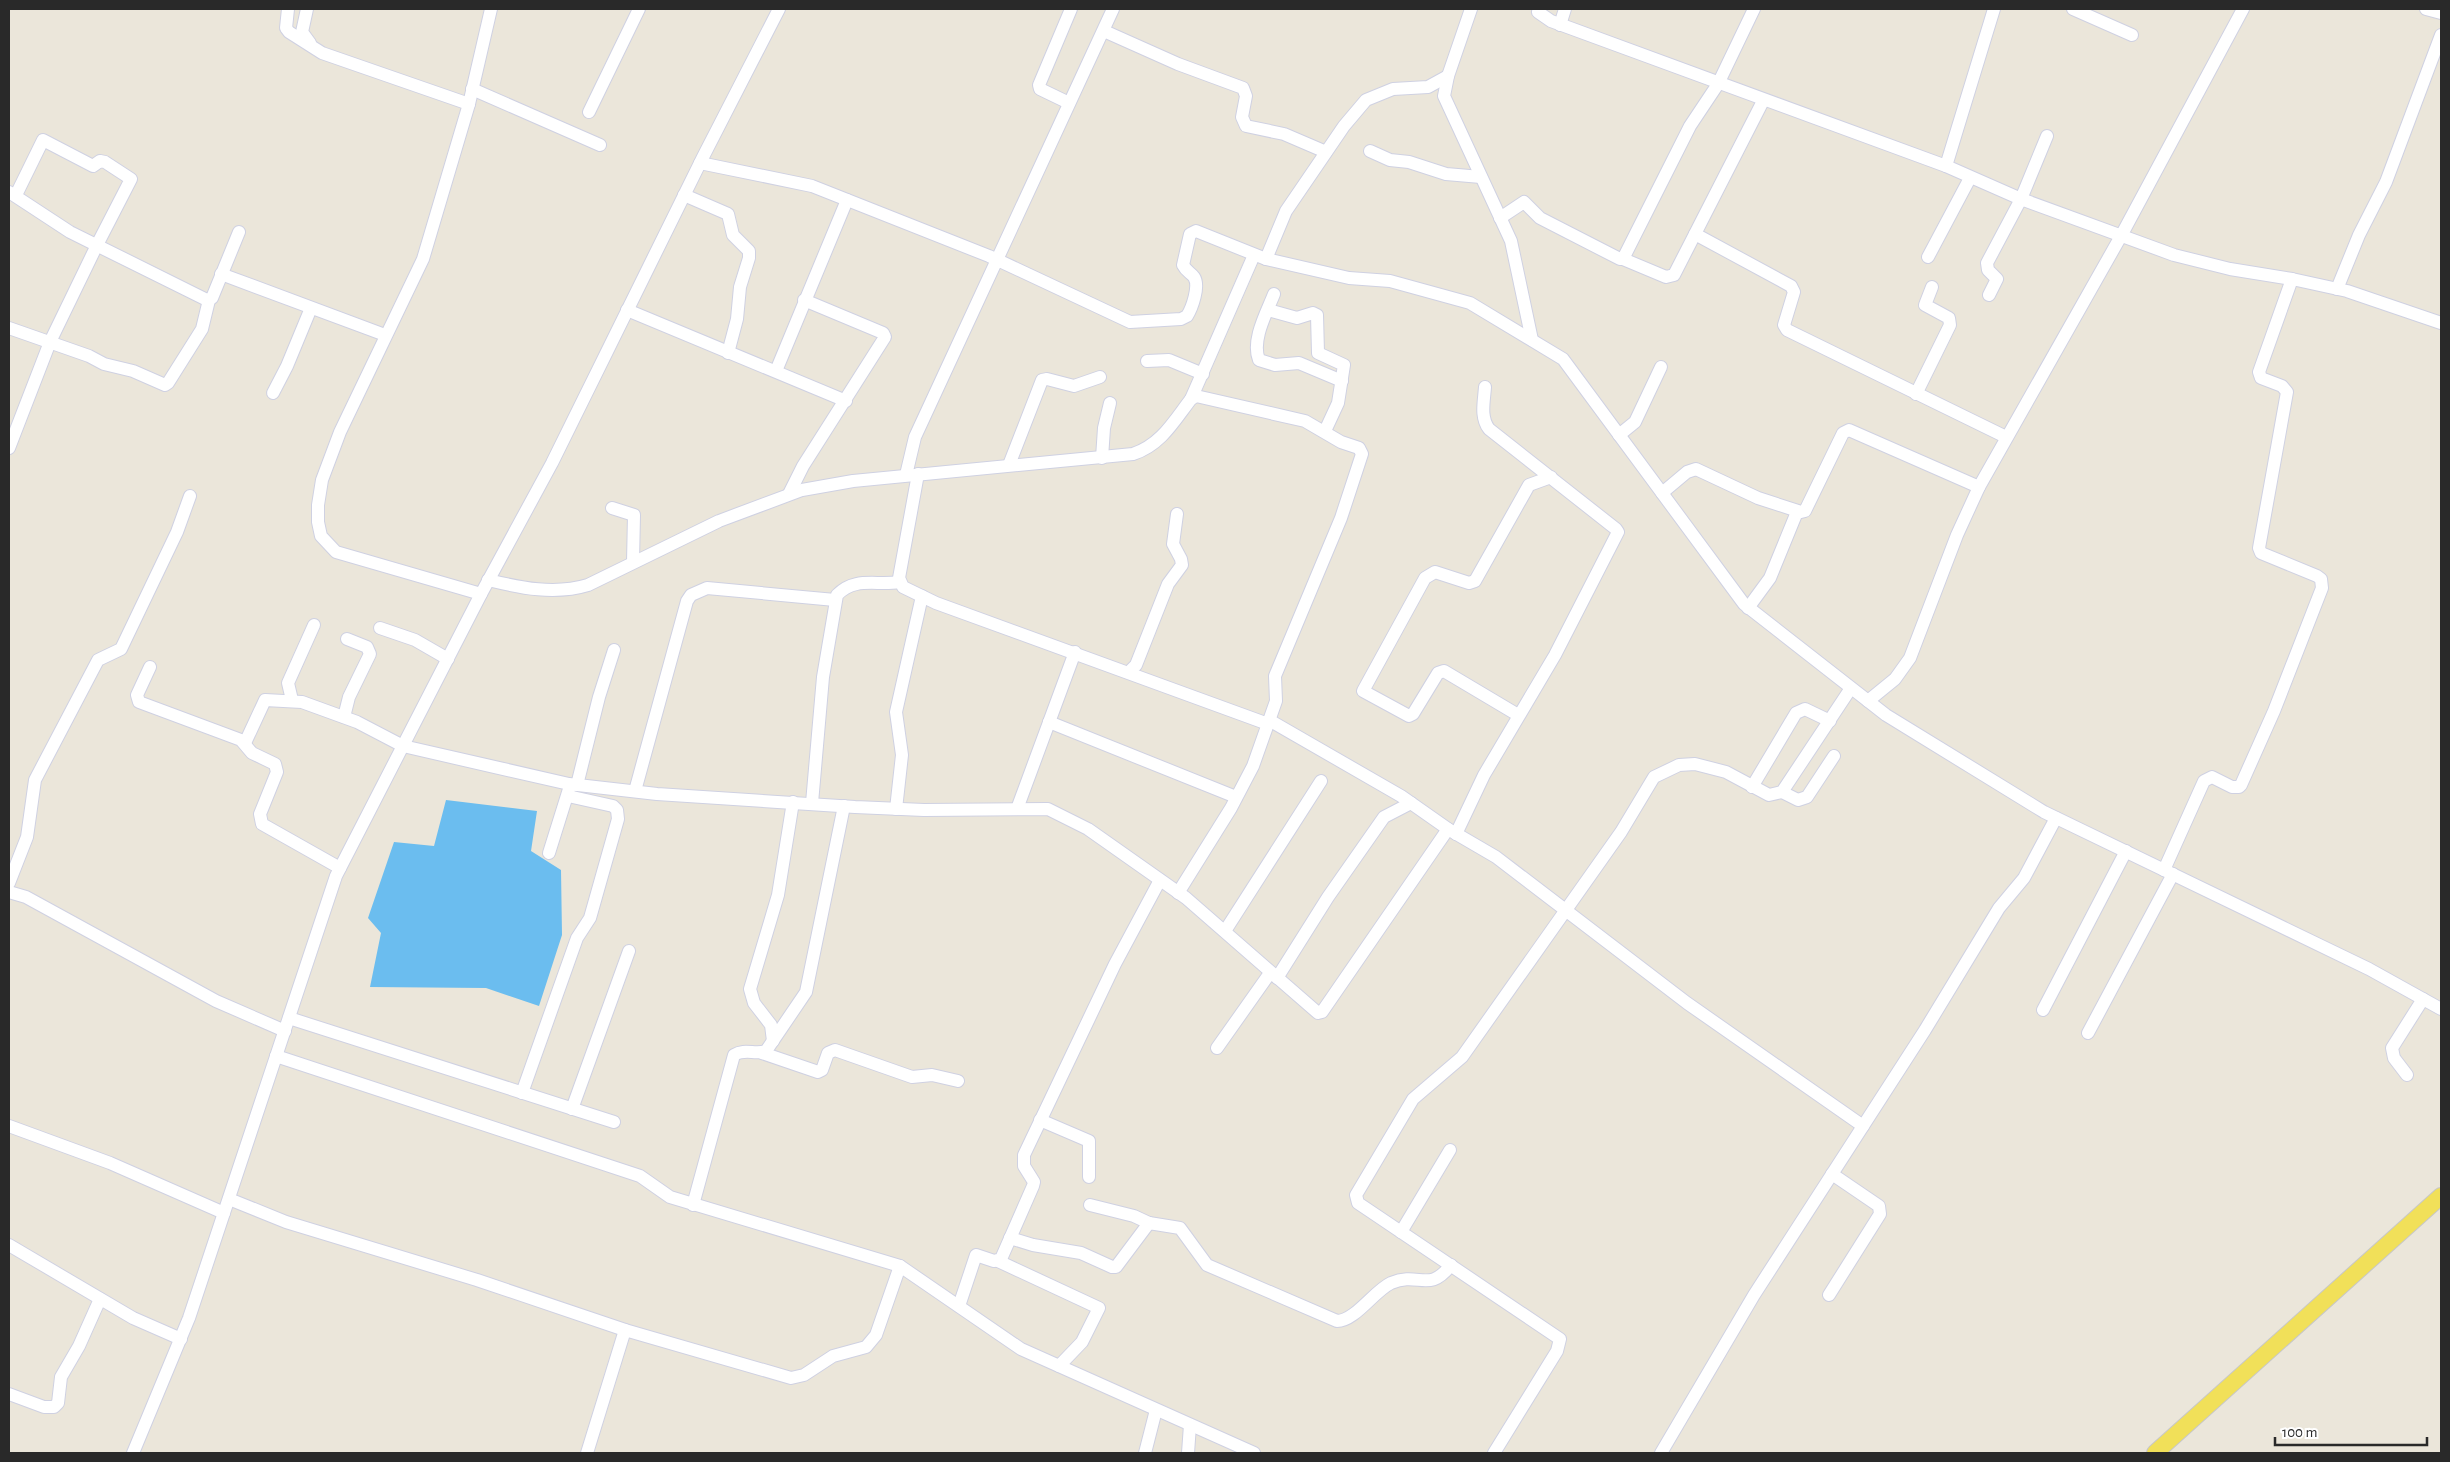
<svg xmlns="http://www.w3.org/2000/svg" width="2450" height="1462" viewBox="0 0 2450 1462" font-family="'Alegreya Sans',sans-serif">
	<rect width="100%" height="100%" fill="#ebe6da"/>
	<polygon fill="#6bbdef" points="446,800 537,811 531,851 561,870 562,935 539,1006 486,988 370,987 381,933 368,918 394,842 434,846"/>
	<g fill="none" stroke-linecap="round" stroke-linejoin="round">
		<g stroke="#cfd1e2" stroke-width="14">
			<g id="minor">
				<polyline points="288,9 286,28 289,32 322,53 469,104"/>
				<polyline points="307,9 302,32 310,43"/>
				<polyline points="1471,9 1448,76 1444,96 1511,241 1532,340"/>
				<polyline points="1539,9 1538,12 1551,21 1946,166"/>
				<polyline points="1994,9 1946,166 2021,199 2174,255 2230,269 2292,279 2347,291 2441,323"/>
				<polyline points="2073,9 2132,35"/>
				<polyline points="2426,9 2441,13"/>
				<polyline points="1560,25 1565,9"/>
				<polyline points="1104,31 1178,64 1243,88 1246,96 1242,117 1246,126 1284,134 1326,152"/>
				<polyline points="472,89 600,145"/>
				<polyline points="1069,103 1040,89 1039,85 1071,9"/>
				<polyline points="589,112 639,9"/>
				<polyline points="1370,151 1390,160 1409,162 1446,174 1481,177"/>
				<path d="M 700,163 L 812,186 L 989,256 L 1130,322 L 1181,319 L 1187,316 C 1192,308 1200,286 1194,277 C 1191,273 1186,271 1183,265 L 1190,234 L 1196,231 L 1266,259 L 1349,278 L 1390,281 L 1470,303 L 1563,359 L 1744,604 L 1886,715 L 2044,812 L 2369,969 L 2441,1009"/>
				<polyline points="9,192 70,232 207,300 212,298 239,232"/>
				<polyline points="684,195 728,214 733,235 749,251 749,258 740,287 737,319 728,353"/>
				<polyline points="1500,218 1524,202 1540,218 1620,259 1623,259 1690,126 1718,84 1754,9"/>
				<polyline points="1695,234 1791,286 1794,292 1784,325 1787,330 2006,437"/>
				<polyline points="1928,257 1970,178"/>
				<polyline points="1266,259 1286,211 1344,126 1366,100 1393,89 1428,87 1448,76"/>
				<polyline points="1623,259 1666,277 1674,275 1763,101"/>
				<polyline points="221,274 385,335"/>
				<polyline points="2337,289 2359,235 2386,182 2441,35"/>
				<path d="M 1274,294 C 1267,312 1251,340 1259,360 L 1275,365 L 1299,363 L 1342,381"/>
				<polyline points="1989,295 1997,279 1988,270 1987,263 2021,199 2047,136"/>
				<polyline points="627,310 846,401"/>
				<polyline points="1268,310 1297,318 1313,313 1317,315 1318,353 1344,365 1338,403 1325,431"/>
				<polyline points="9,328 89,356 104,364 133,371 165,385 168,383 202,329 209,300"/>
				<polyline points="1147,361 1169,360 1203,374"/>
				<polyline points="776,371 847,200"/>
				<polyline points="273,393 287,366 311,308"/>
				<polyline points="1916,394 1950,325 1949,318 1925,305 1932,287"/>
				<polyline points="1191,399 1254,255"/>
				<polyline points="1619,435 1635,422 1661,367"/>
				<polyline points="9,448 50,342 97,245 131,179 105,162 100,161 93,166 43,140 16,195"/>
				<polyline points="1102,458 1104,428 1110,403"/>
				<polyline points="1009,465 1042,380 1047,379 1074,386 1100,377"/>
				<polyline points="918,474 899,578 903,587 936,603 1268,724"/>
				<polyline points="906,475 915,437 1113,9"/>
				<polyline points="1662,493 1687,472 1696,469 1758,498 1801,512 1805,511 1843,433 1849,430 1979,487"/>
				<polyline points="789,494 803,466 885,337 883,333 804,300"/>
				<polyline points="612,508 634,515 633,562"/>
				<path d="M 488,580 C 521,588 555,595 588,585 L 719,521 L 802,490 L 853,481 L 1133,454 C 1161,445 1174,421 1191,399 L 1196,396 L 1305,421 L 1341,442 L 1359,448 L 1362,454 L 1341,518 L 1275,676 L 1276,701 L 1253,766 L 1231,808 L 1178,893"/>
				<polyline points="481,594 336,552 321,536 318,522 318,505 322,480 340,432 423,259 469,104 491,9"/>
				<polyline points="1748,608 1770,578 1797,512"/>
				<polyline points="380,628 415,640 448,659"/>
				<polyline points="150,667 137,695 139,702 241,740 252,753 275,764 277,772 260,814 262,824 340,868"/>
				<polyline points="1129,672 1136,665 1168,584 1182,565 1181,559 1173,544 1177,514"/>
				<polyline points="292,700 288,683 314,625"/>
				<polyline points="1868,701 1895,679 1910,658 1957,535 1979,487 2121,236 2243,9"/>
				<polyline points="1518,715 1444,671 1438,673 1413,714 1409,716 1363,691 1425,578 1435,572 1469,583 1475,581 1529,485 1551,477"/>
				<polyline points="344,717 349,697 370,654 367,647 347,639"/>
				<polyline points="1269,720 1401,796 1448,829 1496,857 1687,1003 1863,1126"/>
				<polyline points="1049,722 1236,797"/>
				<polyline points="245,743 265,700 302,702 357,722 403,746 569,784 657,794 855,807 924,810 1048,809 1088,829 1186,898 1318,1013 1322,1012 1448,829"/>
				<polyline points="577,785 599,697 614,650"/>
				<polyline points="1752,787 1796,713 1805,709 1830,721"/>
				<polyline points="635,791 687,601 691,595 707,588 835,600"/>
				<polyline points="1782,792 1798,800 1807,797 1834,756"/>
				<path d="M 812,803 L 823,677 L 837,595 C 855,576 877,586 899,582"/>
				<polyline points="896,809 902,755 896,712 922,596"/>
				<polyline points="1017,809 1075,652"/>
				<path d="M 1456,834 L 1484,775 L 1555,655 L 1618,532 L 1616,529 L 1489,429 C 1480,417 1484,402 1485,387"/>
				<polyline points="549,853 569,789"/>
				<polyline points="2164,870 2204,781 2212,777 2232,787 2239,787 2241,785 2274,711 2322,588 2321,579 2317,576 2261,553 2259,548 2287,392 2282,386 2261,378 2259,372 2292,279"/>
				<polyline points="9,883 27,837 35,780 98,660 121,649 177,532 190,496"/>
				<polyline points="9,892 26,897 216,1001 285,1031"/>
				<polyline points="1225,931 1321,781"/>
				<polyline points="1277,978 1328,897 1384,817 1411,803"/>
				<polyline points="2043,1010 2126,851"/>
				<polyline points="289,1018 614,1122"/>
				<polyline points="2088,1033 2173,874"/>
				<polyline points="773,1041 771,1025 754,1003 750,989 778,895 793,802"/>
				<polyline points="1217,1048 1270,973"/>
				<polyline points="762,1053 818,1072 822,1070 828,1053 835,1050 912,1077 932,1075 958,1081"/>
				<polyline points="276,1056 640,1176 670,1197 900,1266 1021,1349 1254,1453"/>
				<polyline points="2407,1075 2394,1058 2392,1048 2423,999"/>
				<polyline points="522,1093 577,938 590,918 618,819 617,810 613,806 568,796"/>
				<polyline points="572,1109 629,951"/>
				<polyline points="1040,1120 1089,1141 1089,1177"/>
				<polyline points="9,1126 110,1163 224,1213"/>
				<polyline points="229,1199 286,1222 477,1280 625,1330 791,1378 804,1375 833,1356 866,1347 876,1335 900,1266"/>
				<path d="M 693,1205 L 734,1055 C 745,1048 755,1055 766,1051 L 806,992 L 844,806"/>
				<polyline points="1090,1205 1134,1216 1149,1223"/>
				<polyline points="1401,1232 1450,1150"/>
				<path d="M 1010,1238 L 1033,1245 L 1081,1253 L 1112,1267 L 1116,1267 L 1149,1223 L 1180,1228 L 1207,1265 L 1337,1321 C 1355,1321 1374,1291 1391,1283 C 1420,1271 1428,1294 1451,1265"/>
				<polyline points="9,1245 133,1318 181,1339"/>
				<polyline points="998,1261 1099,1308 1082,1342 1059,1366"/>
				<polyline points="1829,1295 1880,1214 1879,1206 1832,1174"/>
				<polyline points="959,1306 976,1255 994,1261 1001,1259 1033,1186 1034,1182 1024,1166 1024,1155 1115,964 1160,880"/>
				<polyline points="9,1394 44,1407 54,1407 58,1403 61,1377 79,1346 100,1299"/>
				<polyline points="133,1453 189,1318 336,876 481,594 552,463 703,157 779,9"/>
				<polyline points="587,1453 625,1330"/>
				<polyline points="1145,1453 1156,1410"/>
				<polyline points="1188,1453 1190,1425"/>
				<polyline points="1494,1453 1557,1351 1560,1339 1358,1203 1356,1195 1413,1099 1462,1057 1621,832 1654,777 1679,765 1695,764 1726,772 1769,795 1782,792 1851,688"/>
				<polyline points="1661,1453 1754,1295 1925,1030 1999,908 2024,878 2056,818"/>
			</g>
		</g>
		<g stroke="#c7c7c7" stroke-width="18">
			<polyline id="major" points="2155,1453 2441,1196"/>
		</g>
		<use href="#minor" stroke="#fff" stroke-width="12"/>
		<use href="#major" stroke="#f1e059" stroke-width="16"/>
	</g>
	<rect width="2450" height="1462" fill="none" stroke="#292929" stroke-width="20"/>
	<path d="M2275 1437v8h152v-8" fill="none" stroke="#292929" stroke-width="2.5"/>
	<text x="2282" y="1437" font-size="15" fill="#292929" stroke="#ffffff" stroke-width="4" paint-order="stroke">100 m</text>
</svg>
